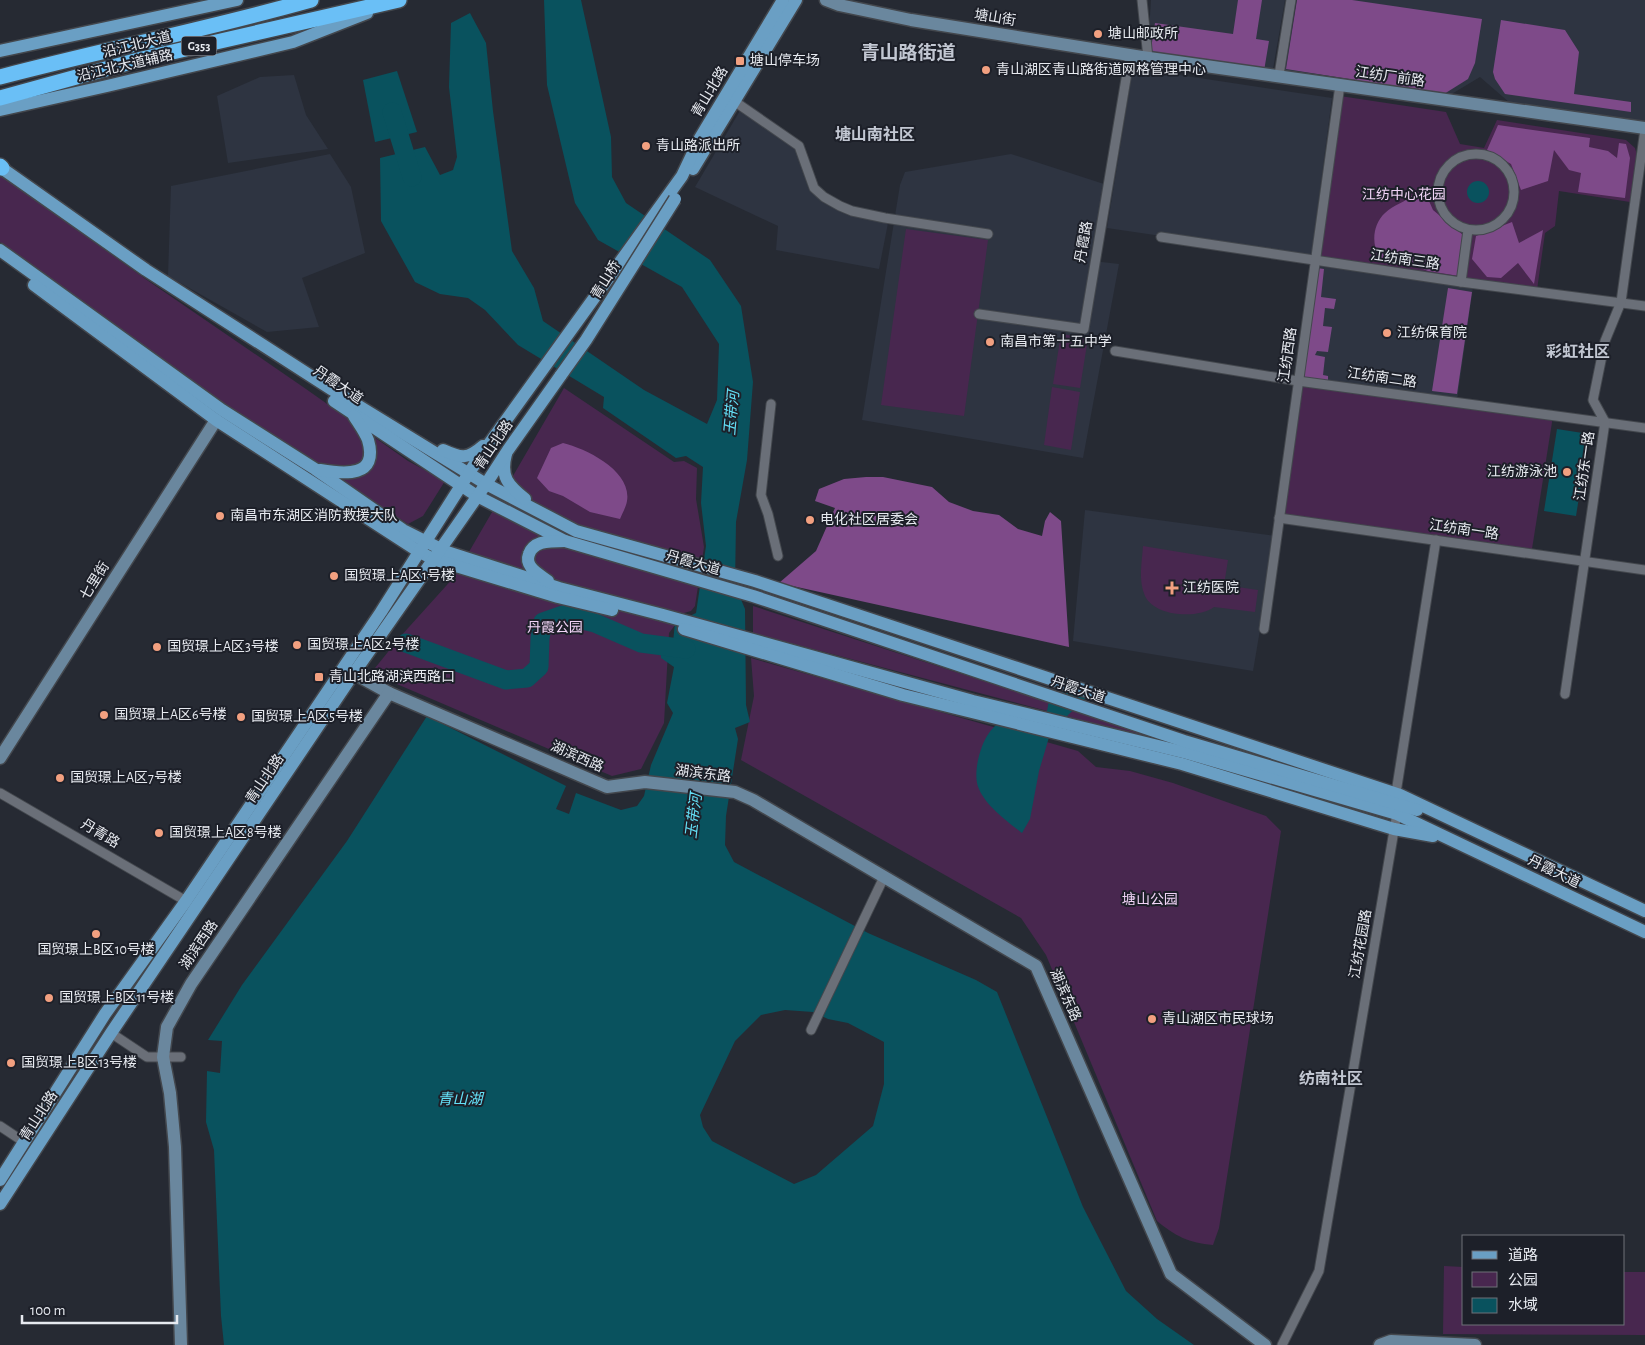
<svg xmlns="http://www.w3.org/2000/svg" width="1645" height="1345" viewBox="0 0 1645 1345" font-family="'Alegreya Sans','Noto Sans SC',sans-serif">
	<rect width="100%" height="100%" fill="#262a33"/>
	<g fill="#2e3441">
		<polygon points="1151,0 1285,0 1273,69 1148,48"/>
		<polygon points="1297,0 1645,0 1645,121 1510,103 1480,77 1450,95 1285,70"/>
		<polygon points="1133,68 1332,98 1311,258 1107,228"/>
		<polygon points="294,75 306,115 328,149 228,163 217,96 260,77"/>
		<polygon points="741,109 796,149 809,190 824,203 846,213 888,223 879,269 776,250 778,226 695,187"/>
		<polygon points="330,154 351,187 365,253 302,278 319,327 267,332 168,276 171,186"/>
		<polygon points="1011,154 1104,184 1093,261 1119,264 1083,458 862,420 900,185 905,172"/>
		<polygon points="1317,266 1473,287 1457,401 1300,379"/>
		<polygon points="1085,510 1276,536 1253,671 1073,641"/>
	</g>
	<g fill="#48274f">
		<polygon points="1340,96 1446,112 1460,144 1484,148 1497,120 1626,140 1635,148 1637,155 1630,202 1559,191 1555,226 1545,233 1537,290 1318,259"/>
		<polygon points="0,174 144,278 306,389 408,461 445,481 423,516 408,524 226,406 0,242"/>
		<polygon points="906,229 988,240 964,416 881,405"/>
		<polygon points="1061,334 1088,338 1080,388 1053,384"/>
		<polygon points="1298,381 1553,416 1532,549 1279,518"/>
		<polygon points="1052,387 1080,392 1071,450 1044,445"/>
		<polygon points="564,388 674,462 684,461 697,468 696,499 704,547 695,606 691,611 684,613 669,633 664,723 641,769 612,776 371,673 400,637 455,576"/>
		<path d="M 1143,546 L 1228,560 L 1224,585 L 1258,590 L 1255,612 L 1214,607 C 1198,619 1155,617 1145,596 C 1138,580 1142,562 1143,546 Z"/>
		<polygon points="753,606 1198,751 753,633"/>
		<path d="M 751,658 L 1078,751 L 1096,767 L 1130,771 L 1173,783 L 1266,816 L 1281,831 L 1219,1228 L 1213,1245 C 1189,1243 1175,1236 1157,1221 L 1046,955 L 1021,918 L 741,760 L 754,696 Z"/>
		<polygon points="1444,1266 1464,1267 1464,1324 1624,1324 1624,1272 1645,1272 1645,1335 1443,1334"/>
	</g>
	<g fill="#7e4a89">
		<polygon points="1238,0 1262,0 1256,39 1269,41 1264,71 1150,55 1155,23 1233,34"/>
		<polygon points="1297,0 1352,0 1482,19 1475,63 1468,79 1444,94 1286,69"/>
		<polygon points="1501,20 1565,30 1579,52 1574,94 1631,102 1631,112 1505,94 1495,79 1493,72"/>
		<polygon points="1498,125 1590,138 1589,147 1608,151 1617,158 1619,143 1626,144 1630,158 1625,198 1578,192 1581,173 1569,170 1554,150 1548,181 1521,190 1511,164 1487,150"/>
		<path d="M 1414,194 L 1429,201 L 1433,210 L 1463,235 L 1459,276 L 1428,271 L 1389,255 L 1381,260 C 1371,246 1372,225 1385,213 C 1393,205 1406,202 1414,194 Z"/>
		<polygon points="1512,222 1519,243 1543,230 1534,284 1518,263 1501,278 1487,277 1472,259 1476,236"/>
		<polygon points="1317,268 1324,269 1321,297 1336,299 1334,309 1325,308 1323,326 1332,327 1328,352 1317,351 1315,355 1325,357 1323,375 1328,376 1328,382 1303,378"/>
		<polygon points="1448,288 1472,292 1457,394 1432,391"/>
		<path d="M 563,443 C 587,449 632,471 627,501 C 626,507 622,514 620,519 L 590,512 L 563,496 L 549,491 L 537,478 L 551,448 Z"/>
		<polygon points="866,477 883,477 932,487 949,502 973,511 999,515 1018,529 1042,536 1045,521 1050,512 1061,521 1069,647 779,583 816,551 835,508 815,501 819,489 844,479"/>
	</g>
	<g fill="#09525e" fill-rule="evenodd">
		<path d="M 544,0 L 581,0 L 611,137 L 612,177 L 626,203 L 710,260 L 741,306 L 753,382 L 747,460 L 736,522 L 735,585 L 745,609 L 746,705 L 750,722 L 735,728 L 738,739 L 726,816 L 725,845 L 734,862 L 868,933 L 976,980 L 997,992 L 1083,1207 L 1126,1291 L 1157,1319 L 1194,1345 L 224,1345 L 221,1316 L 214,1150 L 206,1122 L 207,1071 L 220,1073 L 222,1041 L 208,1040 L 242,985 L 347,841 L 427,716 L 566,786 L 556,809 L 569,814 L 576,793 L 621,810 L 637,806 L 644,796 L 651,765 L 673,713 L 667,703 L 674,667 L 661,658 L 661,646 L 673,642 L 675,623 L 696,613 L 706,546 L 701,503 L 703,467 L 686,456 L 676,458 L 603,408 L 604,397 L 518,345 L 485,310 L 468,298 L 440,294 L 415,282 L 381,221 L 380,158 L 425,147 L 440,175 L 453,170 L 457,157 L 449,87 L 451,23 L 470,13 L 486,43 L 493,111 L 512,251 L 534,288 L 543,321 L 644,390 L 707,424 L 717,400 L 719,344 L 682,287 L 598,240 L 575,203 L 547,85 ZM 785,1010 L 813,1012 L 828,1019 L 848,1023 L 884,1042 L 884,1084 L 873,1126 L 816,1175 L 794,1184 L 712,1141 L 703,1127 L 700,1115 L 735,1041 L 761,1015 Z"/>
		<polygon points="397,71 417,132 375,142 363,80"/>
		<circle cx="1478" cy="192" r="11"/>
		<polygon points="1557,429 1589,434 1576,516 1544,511"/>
		<path d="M 1082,687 L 1092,692 L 1066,717 L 1050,734 L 1039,771 L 1030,819 L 1022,833 C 1008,822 986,806 979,789 C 972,775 980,745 989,733 C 993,727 1000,722 1005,716 L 1026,732 C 1033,729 1043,721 1046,713 C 1049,708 1047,702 1051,698 C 1059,691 1073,690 1082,687 Z"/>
	</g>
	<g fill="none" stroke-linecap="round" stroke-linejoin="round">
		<g stroke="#09525e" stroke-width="19">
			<polyline points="392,112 412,177"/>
			<polyline points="406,643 506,680 527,678 539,667 540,638 543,622 563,615 595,623 641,643 686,649"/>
		</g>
		<g stroke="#43474d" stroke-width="11">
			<g id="street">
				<polyline points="1142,0 1148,58"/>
				<polyline points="1279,75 1291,0"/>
				<polyline points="734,101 799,146 814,188 824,197 840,206 852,211 885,218 988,234"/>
				<circle cx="1476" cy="192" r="38"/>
				<polyline points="1161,237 1461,282 1645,306"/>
				<polyline points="1461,282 1468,230"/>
				<polyline points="979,314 1084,329 1130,55"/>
				<polyline points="1115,351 1298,381 1645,428"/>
				<polyline points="771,404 761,495 768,514 778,556"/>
				<polyline points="1279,518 1645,570"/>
				<polyline points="1264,629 1340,85"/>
				<polyline points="1565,694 1605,422 1593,400 1605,341 1621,302 1645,129"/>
				<polyline points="0,793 186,901"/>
				<polyline points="1395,799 1436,540"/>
				<polyline points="811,1030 884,877"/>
				<polyline points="111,1033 147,1057 181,1057"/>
				<polyline points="0,1126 24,1142"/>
				<polyline points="1282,1345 1319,1271 1397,813 1396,811"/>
			</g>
		</g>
		<g stroke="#43474d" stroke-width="15">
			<g id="secondary">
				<polyline points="826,0 839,5 911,20 1142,57 1645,128"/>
				<polyline points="344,668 389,693 607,787 645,782 735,792 753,800 1036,966 1171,1274 1265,1345"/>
				<polyline points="0,758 216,420"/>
				<polyline points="181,1345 175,1147 170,1093 163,1057 167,1027 191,984 389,693"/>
				<polyline points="1380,1345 1391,1341 1475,1345"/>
			</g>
		</g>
		<g stroke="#43474d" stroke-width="15">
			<g id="primary">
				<polyline points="0,51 237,0"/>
				<polyline points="0,110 107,86 293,42 367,13"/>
				<polyline points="0,167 146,270 331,389 486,484 576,531 755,581 1400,795 1645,911"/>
				<polyline points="693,169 796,0"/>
				<polyline points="0,250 222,410 315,469 403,530 447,552 559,588 663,615 973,701 1187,753 1397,814 1645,932"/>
				<polyline points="34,285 216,420 418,551 433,559 558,597 612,610"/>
				<polyline points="334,401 477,496 565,541 753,596 1184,741 1417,810"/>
				<path d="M 443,450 C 461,458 467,460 483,446"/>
				<path d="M 506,454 C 500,477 508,485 525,499"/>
				<path d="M 320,470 C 344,474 379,478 368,440 C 365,432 359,424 354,416"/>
				<path d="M 548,581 C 539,574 524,567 529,554 C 531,548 535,545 541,543 C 548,541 557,541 565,541"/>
				<polyline points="684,629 903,695 1182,764 1394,829 1433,836"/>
				<polyline points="0,1180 105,1014 186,901 381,612 476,462 682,176 700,138 783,0"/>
				<polyline points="0,1204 111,1033 354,673 486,484 508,450 561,375"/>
			</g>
		</g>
		<g stroke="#43474d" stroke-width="18">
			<g id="highway">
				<path d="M 0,77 C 103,50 208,29 311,0"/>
				<polyline points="0,98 142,59 399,0"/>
				<polyline points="0,166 2,168"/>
			</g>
		</g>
		<use href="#street" stroke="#6a6f78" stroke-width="9"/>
		<use href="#secondary" stroke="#6a879e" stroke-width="12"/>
		<use href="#primary" stroke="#6a9fc4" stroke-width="12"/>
		<use href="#highway" stroke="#6abff6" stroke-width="15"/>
		<g stroke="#43474d" stroke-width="15" stroke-linecap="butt">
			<polyline id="primary-bridge" points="561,375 586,340 675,199"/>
		</g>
		<use href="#primary-bridge" stroke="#6a9fc4" stroke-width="12"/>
	</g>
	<g fill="#f2a080" stroke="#1d2029" stroke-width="2">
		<circle cx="1098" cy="34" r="5"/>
		<rect x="735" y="56" width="10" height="10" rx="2.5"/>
		<circle cx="986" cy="70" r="5"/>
		<circle cx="646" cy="146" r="5"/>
		<circle cx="1387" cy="333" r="5"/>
		<circle cx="990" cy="342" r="5"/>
		<circle cx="1567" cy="472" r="5"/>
		<circle cx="220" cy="516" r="5"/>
		<circle cx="810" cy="520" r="5"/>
		<circle cx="334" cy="576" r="5"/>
		<path d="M1169.5 580.5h5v5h5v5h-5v5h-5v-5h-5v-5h5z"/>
		<circle cx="297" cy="645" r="5"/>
		<circle cx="157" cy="647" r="5"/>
		<rect x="314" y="672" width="10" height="10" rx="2.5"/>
		<circle cx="104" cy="715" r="5"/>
		<circle cx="241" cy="717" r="5"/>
		<circle cx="60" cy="778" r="5"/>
		<circle cx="159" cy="833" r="5"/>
		<circle cx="96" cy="934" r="5"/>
		<circle cx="49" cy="998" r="5"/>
		<circle cx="1152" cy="1019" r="5"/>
		<circle cx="11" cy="1063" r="5"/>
	</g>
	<g text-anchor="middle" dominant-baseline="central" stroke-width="4" stroke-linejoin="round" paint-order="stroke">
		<rect fill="#1d2029" stroke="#aaadb4" stroke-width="1" x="181.5" y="36.5" width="35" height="19" rx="4"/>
		<g font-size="12" font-weight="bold" fill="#e7eaf0">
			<text x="199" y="46">G353</text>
		</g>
		<g font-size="14" fill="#e7eaf0" stroke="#1d2029">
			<text transform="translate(995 18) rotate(9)">塘山街</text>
			<text transform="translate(137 45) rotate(-14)">沿江北大道</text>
			<text transform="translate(125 66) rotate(-13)">沿江北大道辅路</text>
			<text transform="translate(1390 77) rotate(8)">江纺厂前路</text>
			<text transform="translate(710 92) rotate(-59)">青山北路</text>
			<text transform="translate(1084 242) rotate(-80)">丹霞路</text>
			<text transform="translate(1405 260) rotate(8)">江纺南三路</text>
			<text transform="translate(606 280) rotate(-58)">青山桥</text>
			<text transform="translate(1288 355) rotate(-82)">江纺西路</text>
			<text transform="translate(1382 378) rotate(8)">江纺南二路</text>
			<text transform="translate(338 385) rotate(34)">丹霞大道</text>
			<text transform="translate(494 445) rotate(-56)">青山北路</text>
			<text transform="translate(1585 466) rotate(-82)">江纺东一路</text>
			<text transform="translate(1464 530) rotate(8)">江纺南一路</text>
			<text transform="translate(693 563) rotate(16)">丹霞大道</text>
			<text transform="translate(95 581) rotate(-58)">七里街</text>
			<text transform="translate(1078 690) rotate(19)">丹霞大道</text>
			<text transform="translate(577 757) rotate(24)">湖滨西路</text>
			<text transform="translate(703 774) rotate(7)">湖滨东路</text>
			<text transform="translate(265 779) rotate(-56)">青山北路</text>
			<text transform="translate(100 834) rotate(31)">丹青路</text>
			<text transform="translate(1554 872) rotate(26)">丹霞大道</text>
			<text transform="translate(1361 944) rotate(-80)">江纺花园路</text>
			<text transform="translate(199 945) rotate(-56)">湖滨西路</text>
			<text transform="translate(1065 995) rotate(66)">湖滨东路</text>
			<text transform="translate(39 1116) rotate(-57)">青山北路</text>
		</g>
		<g font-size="14" fill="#e7eaf0" stroke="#1d2029" text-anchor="start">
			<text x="1108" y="34">塘山邮政所</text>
			<text x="750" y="61">塘山停车场</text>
			<text x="996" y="70">青山湖区青山路街道网格管理中心</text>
			<text x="656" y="146">青山路派出所</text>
			<text x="1397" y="333">江纺保育院</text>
			<text x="1000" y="342">南昌市第十五中学</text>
			<text x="1557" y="472" text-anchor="end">江纺游泳池</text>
			<text x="230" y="516">南昌市东湖区消防救援大队</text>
			<text x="820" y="520">电化社区居委会</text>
			<text x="344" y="576">国贸璟上A区1号楼</text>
			<text x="1183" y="588">江纺医院</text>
			<text x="307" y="645">国贸璟上A区2号楼</text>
			<text x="167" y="647">国贸璟上A区3号楼</text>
			<text x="329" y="677">青山北路湖滨西路口</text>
			<text x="114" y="715">国贸璟上A区6号楼</text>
			<text x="251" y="717">国贸璟上A区5号楼</text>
			<text x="70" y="778">国贸璟上A区7号楼</text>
			<text x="169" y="833">国贸璟上A区8号楼</text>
			<text x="96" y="950" text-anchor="middle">国贸璟上B区10号楼</text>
			<text x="59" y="998">国贸璟上B区11号楼</text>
			<text x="1162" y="1019">青山湖区市民球场</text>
			<text x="21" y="1063">国贸璟上B区13号楼</text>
		</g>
		<g font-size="14" fill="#f1d4f7" stroke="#1d2029">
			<text x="1404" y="195">江纺中心花园</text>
			<text x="555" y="628">丹霞公园</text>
			<text x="1150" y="900">塘山公园</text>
		</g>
		<g font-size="15" font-style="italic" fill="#64e0f7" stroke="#1d2029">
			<text transform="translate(732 413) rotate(-85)">玉带河</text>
			<text transform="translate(694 816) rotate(-83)">玉带河</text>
			<text x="460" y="1099">青山湖</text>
		</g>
		<g font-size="16" font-weight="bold" fill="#c2c7d2" stroke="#1d2029">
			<text x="875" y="135">塘山南社区</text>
			<text x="1578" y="352">彩虹社区</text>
			<text x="1331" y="1079">纺南社区</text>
		</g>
		<g font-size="19" font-weight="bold" fill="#c2c7d2" stroke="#1d2029">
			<text x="908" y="53">青山路街道</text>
		</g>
	</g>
	<rect x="1462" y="1235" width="162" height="90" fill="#1d2029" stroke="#6e7179"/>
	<rect x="1472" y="1251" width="25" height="8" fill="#6a9fc4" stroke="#6e7179"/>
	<text x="1508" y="1260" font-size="15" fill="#e7eaf0">道路</text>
	<rect x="1472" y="1272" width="25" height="15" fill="#48274f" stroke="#6e7179"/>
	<text x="1508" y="1285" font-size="15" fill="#e7eaf0">公园</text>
	<rect x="1472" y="1298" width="25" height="15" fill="#09525e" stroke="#6e7179"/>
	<text x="1508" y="1310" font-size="15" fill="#e7eaf0">水域</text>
	<path d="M22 1315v8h155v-8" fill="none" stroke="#e7eaf0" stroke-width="2.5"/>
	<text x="30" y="1315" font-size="15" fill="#e7eaf0" stroke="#1d2029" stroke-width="4" paint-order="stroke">100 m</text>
</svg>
